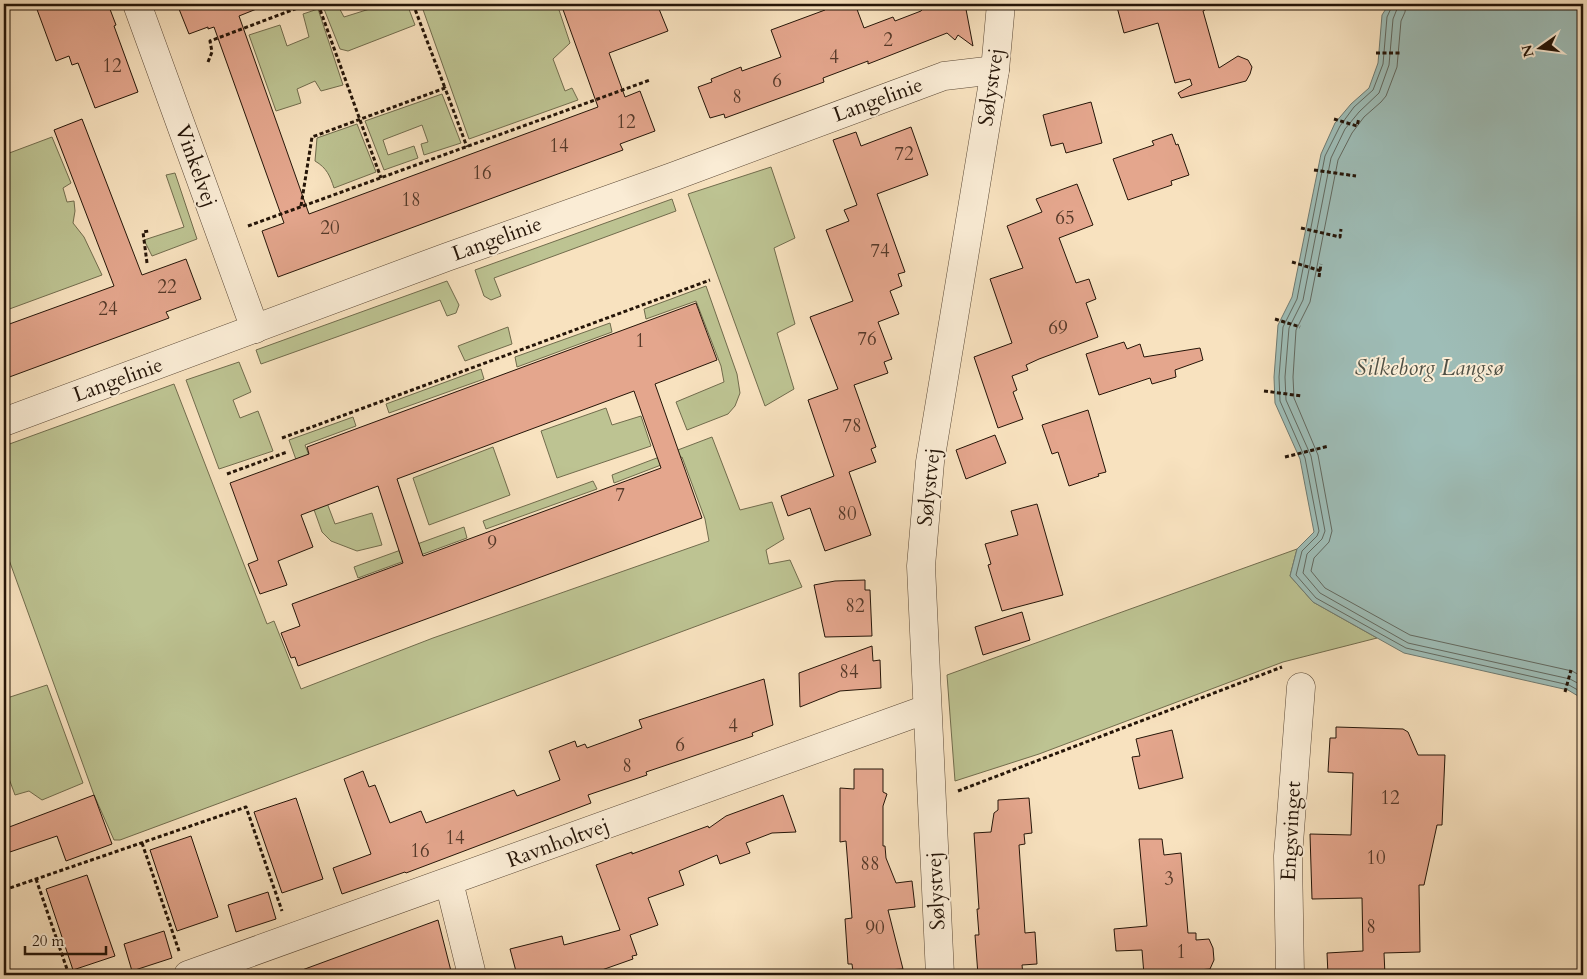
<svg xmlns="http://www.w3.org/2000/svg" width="1587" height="979" viewBox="0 0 1587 979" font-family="Cardo,serif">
	<rect width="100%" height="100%" fill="#f8e2bf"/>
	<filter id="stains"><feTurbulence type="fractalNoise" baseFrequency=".004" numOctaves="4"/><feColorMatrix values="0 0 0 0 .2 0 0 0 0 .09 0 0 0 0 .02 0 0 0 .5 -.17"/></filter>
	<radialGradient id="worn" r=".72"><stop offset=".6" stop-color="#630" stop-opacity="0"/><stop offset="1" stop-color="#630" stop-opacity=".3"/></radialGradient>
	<g fill="#bdc392" stroke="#716c4d">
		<polygon points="322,4 337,4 344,17 376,7 376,4 407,4 415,25 348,51 340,49"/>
		<polygon points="421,4 557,4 570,43 553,59 565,91 572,88 578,100 469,139"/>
		<polygon points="318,9 343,85 321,91 315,81 297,89 301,103 276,111 249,35 280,25 287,46 309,37 303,14"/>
		<polygon points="442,94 461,143 424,155 421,144 428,142 422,125 383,140 388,155 414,146 418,158 384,170 365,121"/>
		<path d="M 357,124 L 376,172 L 334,188 C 330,176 327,168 315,161 L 317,138 Z"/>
		<polygon points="52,137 71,183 63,188 67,202 74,201 75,211 73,223 84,237 102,275 4,311 4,155"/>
		<polygon points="771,167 795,238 774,248 795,324 777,333 794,389 765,406 688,194"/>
		<polygon points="175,173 197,239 152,256 144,240 184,227 166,175"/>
		<polygon points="672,199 676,211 494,278 501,296 491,300 484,296 475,270"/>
		<polygon points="447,281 459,305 456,313 447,316 440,300 261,364 256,350"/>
		<polygon points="706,286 737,374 740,393 735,406 728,414 687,430 676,402 724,382 721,366 696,301 646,319 644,309"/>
		<polygon points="610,323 612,332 517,367 515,357"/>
		<polygon points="508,327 512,344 465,361 458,346"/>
		<polygon points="239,362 251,392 233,400 240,418 258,411 273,451 219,469 186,380"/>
		<polygon points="481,369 484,379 389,413 386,404"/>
		<polygon points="174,384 267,624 274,621 301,689 433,638 709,541 705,519 682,457 614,483 612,475 712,437 740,510 772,502 784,539 766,550 769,564 790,560 802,587 120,840 114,840 94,795 4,546 4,446"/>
		<polygon points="606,408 612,425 641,416 651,446 557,478 541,431"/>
		<polygon points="353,417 356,426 305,445 335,524 372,513 382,545 357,551 331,541 322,532 289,440"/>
		<polygon points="493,447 510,495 429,525 413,478"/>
		<polygon points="593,481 597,489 486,529 483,521"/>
		<polygon points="464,527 467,538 358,578 354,567"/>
		<polygon points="1297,549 1290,576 1313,602 1377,638 1283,662 1039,754 955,781 947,675"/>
		<polygon points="47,685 83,783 42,800 29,791 15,795 4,765 4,699"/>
	</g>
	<polygon fill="#9ebdb7" stroke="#6e7a71" points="1389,4 1583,4 1583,699 1568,690 1404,653 1313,602 1290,576 1297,549 1314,532 1300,459 1275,403 1274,377 1278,325 1292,297 1321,154 1335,123 1351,104 1369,88 1378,63 1382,15"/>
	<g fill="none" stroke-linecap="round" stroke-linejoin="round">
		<g stroke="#626960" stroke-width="1">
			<polyline points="1393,4 1387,17 1383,64 1373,90 1354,107 1340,126 1325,156 1297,299 1283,327 1279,377 1280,401 1305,458 1319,531 1317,536 1302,551 1296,575 1316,598 1406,648 1569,685 1583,693"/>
			<polyline points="1399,4 1393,19 1389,65 1379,93 1359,112 1345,129 1331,158 1303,300 1289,328 1285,377 1286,400 1311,456 1325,531 1322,539 1307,554 1303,573 1320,593 1408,643 1570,679 1583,686"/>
			<polyline points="1406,4 1405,12 1401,21 1397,67 1386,96 1381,102 1364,117 1352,133 1338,160 1310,302 1296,330 1293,377 1294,398 1318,455 1332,531 1329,542 1314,558 1311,571 1325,588 1410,635 1572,671 1583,677"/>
		</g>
	</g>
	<g fill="#e4a68d" stroke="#251508" fill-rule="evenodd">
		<polygon points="35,4 108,4 116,25 114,26 138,92 95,108 78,63 72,65 69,56 56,61"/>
		<polygon points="177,4 264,4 264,6 239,16 309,214 598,107 561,4 657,4 668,31 609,53 625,97 640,91 655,131 620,144 623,150 278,277 262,231 284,223 214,27 208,29 208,27 189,34"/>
		<polygon points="823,4 855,4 864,28 893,17 895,21 921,11 927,4 965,4 973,46 958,35 955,40 947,33 868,64 868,61 823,78 824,82 725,118 724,114 710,118 698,87 712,82 711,79 741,67 742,71 781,57 771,30 825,10"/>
		<polygon points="1129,4 1204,4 1205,10 1203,11 1219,68 1238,56 1248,60 1252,67 1250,74 1246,81 1181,98 1178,93 1192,85 1190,79 1175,83 1158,23 1124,33 1117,7"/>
		<polygon points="1091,102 1102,143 1066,153 1063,143 1051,146 1043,115"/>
		<polygon points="82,119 142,275 186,259 201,299 166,312 169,318 4,379 4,326 114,286 54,130"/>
		<polygon points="911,127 928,175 877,194 905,272 898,274 902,286 890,291 899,314 878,322 892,359 884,362 888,373 854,385 876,447 871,449 876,462 849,472 871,535 825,551 810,508 788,516 781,496 834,476 808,400 838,389 810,317 853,301 826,230 849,221 844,210 857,205 833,140 856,132 861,146"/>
		<polygon points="1172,134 1176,145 1178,144 1189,175 1171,181 1172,185 1128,200 1113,159 1154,145 1152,141"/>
		<polygon points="1077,184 1093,225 1059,238 1076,283 1089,279 1096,299 1086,303 1098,337 1039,359 1026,365 1028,370 1012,376 1017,390 1013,392 1023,419 998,428 974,357 1012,343 990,279 1023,268 1007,226 1042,212 1036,199"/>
		<path d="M 696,303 L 717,360 L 655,384 L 702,518 L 298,666 L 295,657 L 291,658 L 281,633 L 300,626 L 292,604 L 403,563 L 378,486 L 301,515 L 313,547 L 278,561 L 287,585 L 260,594 L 248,564 L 258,560 L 230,483 L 309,454 L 307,447 ZM 634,391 L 661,468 L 423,556 L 397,479 Z"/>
		<polygon points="1124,342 1127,349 1140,344 1144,357 1200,348 1203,360 1175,370 1176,377 1152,384 1150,378 1099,395 1086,354"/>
		<polygon points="1088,410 1106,472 1098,474 1099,476 1069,486 1058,452 1052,454 1042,425"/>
		<polygon points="995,435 1006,463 966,479 956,450"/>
		<polygon points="1037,504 1063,595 1002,611 988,565 991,564 985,544 1018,535 1011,511"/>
		<polygon points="865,580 865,590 870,590 872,636 825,637 814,585 835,581"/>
		<polygon points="1022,612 1030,640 983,655 975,627"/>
		<polygon points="872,646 873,661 880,660 881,688 840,691 800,707 799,673"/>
		<polygon points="764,679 773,725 752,733 753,736 646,772 647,775 588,795 591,803 406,873 405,872 342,894 333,868 371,854 344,779 363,771 369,787 375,785 390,823 421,811 426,823 514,790 517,796 560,780 549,751 575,741 577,747 585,744 587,748 642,728 639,720"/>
		<polygon points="1336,727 1403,729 1408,732 1418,755 1445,755 1442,825 1437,825 1424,885 1419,885 1420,952 1384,953 1385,975 1328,975 1327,953 1363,951 1362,898 1312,899 1310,834 1351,835 1353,773 1328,772 1330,738 1336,738"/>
		<polygon points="1172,730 1183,778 1139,789 1132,757 1140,756 1136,739"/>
		<polygon points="854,769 883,769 883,792 887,794 883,806 883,846 885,846 886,858 896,883 912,881 915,907 888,910 903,969 853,972 852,964 848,964 845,919 852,918 846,841 840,842 840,788 854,789"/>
		<polygon points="94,795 112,844 66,861 57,836 4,854 4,829"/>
		<polygon points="783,795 796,832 772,833 746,843 750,853 720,864 717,855 679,871 684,885 648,898 658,925 630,935 637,955 632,956 633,959 599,971 600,975 517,975 510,949 562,936 564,945 620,930 596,865 632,852 632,854 708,826 709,828 726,816"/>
		<polygon points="296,798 323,879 282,893 254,812"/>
		<polygon points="1029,798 1032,833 1024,834 1025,844 1019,845 1025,933 1035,932 1037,964 1022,965 1023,975 978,975 975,935 979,935 977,909 979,909 974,833 991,832 994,813 998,810 998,800"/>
		<polygon points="191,836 218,917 177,931 150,850"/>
		<polygon points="1139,839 1162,839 1164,855 1181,853 1188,933 1196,933 1196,940 1209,939 1213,948 1214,960 1210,969 1198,970 1198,975 1144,975 1142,950 1116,951 1114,929 1147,926"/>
		<polygon points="87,875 115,956 73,970 46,889"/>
		<polygon points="268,892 276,919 236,932 228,905"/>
		<polygon points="438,920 452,975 294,975 294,973"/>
		<polygon points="164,931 172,958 132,971 124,944"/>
	</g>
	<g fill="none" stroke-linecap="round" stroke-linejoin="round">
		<g stroke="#5a4836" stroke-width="29">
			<g id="minor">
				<polyline points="137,4 255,329"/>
				<polyline points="4,422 447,257 672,177 944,76 995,70"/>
				<polyline points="449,882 472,975"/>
				<polyline points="188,975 927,709"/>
				<polyline points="940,975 921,566 930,462 995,70 1001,4"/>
				<polyline points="1290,975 1288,856 1301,687"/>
			</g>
		</g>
		<g stroke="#251508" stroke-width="3" stroke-dasharray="4 2.5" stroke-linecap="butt">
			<polyline points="318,4 381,178"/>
			<polyline points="413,4 445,88"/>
			<polyline points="1376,53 1401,53"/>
			<polyline points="208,62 212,52 210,41 308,4"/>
			<polyline points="1334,119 1357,126 1359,118"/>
			<polyline points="1314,170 1356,176"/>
			<polyline points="301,206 312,137 445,88 467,147"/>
			<polyline points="248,226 650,80"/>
			<polyline points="1301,228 1340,237 1341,229"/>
			<polyline points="1292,262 1321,271"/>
			<polyline points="147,263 143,232 149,231"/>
			<polyline points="1319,277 1321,264"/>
			<polyline points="1275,319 1300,327"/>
			<polyline points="1264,391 1302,396"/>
			<polyline points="282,438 710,280"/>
			<polyline points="1285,457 1329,446"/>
			<polyline points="227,474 287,452"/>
			<polyline points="1565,692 1571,670"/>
			<polyline points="4,782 8,795"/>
			<polyline points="958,791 1282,667"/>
			<polyline points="142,843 179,951"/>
			<polyline points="36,879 69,975"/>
			<polyline points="4,890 246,807 282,911"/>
		</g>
		<use href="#minor" stroke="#faecd5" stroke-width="28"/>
	</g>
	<g text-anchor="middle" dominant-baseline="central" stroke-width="4" stroke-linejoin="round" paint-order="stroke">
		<g font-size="19" fill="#553929">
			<text x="888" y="40">2</text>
			<text x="834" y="57">4</text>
			<text x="112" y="66">12</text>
			<text x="777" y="81">6</text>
			<text x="737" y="97">8</text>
			<text x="626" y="122">12</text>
			<text x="559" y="146">14</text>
			<text x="904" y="154">72</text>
			<text x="482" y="173">16</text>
			<text x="411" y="200">18</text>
			<text x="1065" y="218">65</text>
			<text x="330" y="228">20</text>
			<text x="880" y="251">74</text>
			<text x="167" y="287">22</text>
			<text x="108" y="309">24</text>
			<text x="1058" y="328">69</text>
			<text x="867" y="339">76</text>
			<text x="640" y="341">1</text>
			<text x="852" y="426">78</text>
			<text x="620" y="495">7</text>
			<text x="847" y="514">80</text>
			<text x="492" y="543">9</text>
			<text x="855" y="606">82</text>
			<text x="849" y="672">84</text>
			<text x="733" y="726">4</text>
			<text x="680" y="745">6</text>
			<text x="627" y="766">8</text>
			<text x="1390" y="798">12</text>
			<text x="455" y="838">14</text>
			<text x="420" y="851">16</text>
			<text x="1376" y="858">10</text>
			<text x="870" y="864">88</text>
			<text x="1169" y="879">3</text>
			<text x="1371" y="927">8</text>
			<text x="875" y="928">90</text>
			<text x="1181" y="952">1</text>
		</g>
		<g font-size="21" fill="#251508" stroke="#faecd5">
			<text transform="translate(991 87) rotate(-82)">Sølystvej</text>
			<text transform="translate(878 100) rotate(-20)">Langelinie</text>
			<text transform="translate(196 166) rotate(70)">Vinkelvej</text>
			<text transform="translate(497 239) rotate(-20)">Langelinie</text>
			<text transform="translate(118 380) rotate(-20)">Langelinie</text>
			<text transform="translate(929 487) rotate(-84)">Sølystvej</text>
			<text transform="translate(1291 831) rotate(-87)">Engsvinget</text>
			<text transform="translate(558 843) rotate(-20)">Ravnholtvej</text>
			<text transform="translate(936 891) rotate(-93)">Sølystvej</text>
		</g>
		<g font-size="22" font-style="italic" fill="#4f5045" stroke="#faecd5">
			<text x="1429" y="368">Silkeborg Langsø</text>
		</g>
	</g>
	<rect width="1587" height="979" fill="none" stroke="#f8e2bf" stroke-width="20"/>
	<rect x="5" y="5" width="1577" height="969" fill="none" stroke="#251508" stroke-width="2.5"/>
	<rect x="10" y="10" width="1567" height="959" fill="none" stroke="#251508"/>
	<g transform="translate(1540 48) rotate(256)" stroke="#faecd5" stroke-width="4" paint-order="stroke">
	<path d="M0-4L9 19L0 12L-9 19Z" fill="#251508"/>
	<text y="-8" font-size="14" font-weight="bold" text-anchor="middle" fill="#251508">N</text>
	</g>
	<path d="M25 946v8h81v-8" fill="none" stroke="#251508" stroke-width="2.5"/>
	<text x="32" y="946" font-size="15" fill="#251508" stroke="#faecd5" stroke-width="4" paint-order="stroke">20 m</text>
	<rect width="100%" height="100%" filter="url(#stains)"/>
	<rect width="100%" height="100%" fill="url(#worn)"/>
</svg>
